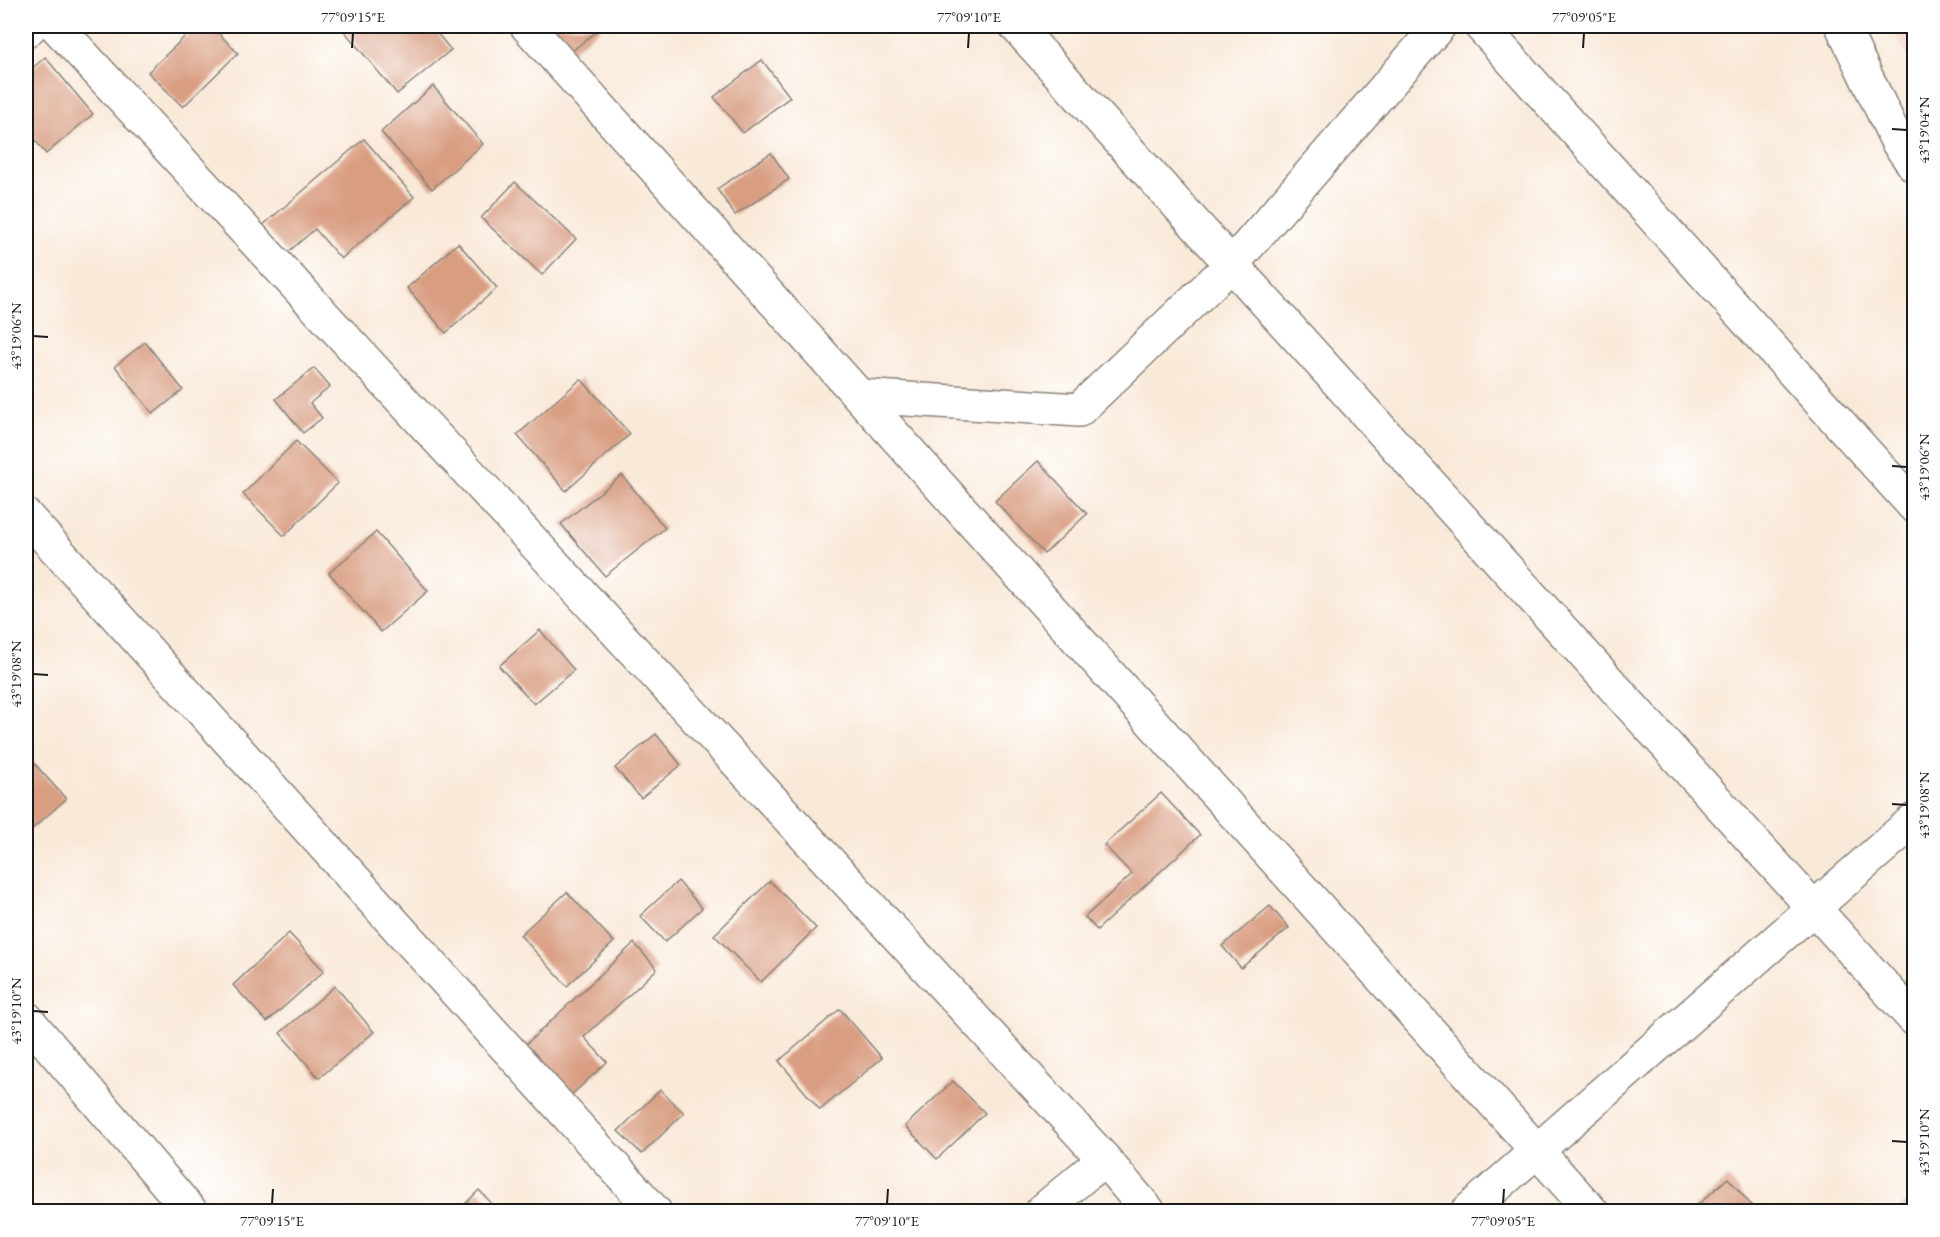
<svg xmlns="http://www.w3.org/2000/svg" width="1940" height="1237" viewBox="0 0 1940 1237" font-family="'EB Garamond',serif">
	<rect width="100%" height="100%" fill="#fff"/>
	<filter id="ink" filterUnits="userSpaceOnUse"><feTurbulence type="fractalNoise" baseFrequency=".0167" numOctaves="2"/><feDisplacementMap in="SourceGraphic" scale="12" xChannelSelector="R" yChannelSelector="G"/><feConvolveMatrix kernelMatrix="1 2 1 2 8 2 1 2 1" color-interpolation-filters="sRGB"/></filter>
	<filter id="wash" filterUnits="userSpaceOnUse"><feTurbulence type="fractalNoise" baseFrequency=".008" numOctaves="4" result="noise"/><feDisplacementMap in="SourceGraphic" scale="24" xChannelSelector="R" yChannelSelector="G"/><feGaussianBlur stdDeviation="1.35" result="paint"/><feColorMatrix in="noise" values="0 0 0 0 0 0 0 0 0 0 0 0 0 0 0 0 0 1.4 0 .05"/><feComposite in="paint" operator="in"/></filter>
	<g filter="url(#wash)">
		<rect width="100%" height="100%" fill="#f9e9d8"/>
		<polygon fill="#f6d2c3" points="1890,26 1914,26 1914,67"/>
		<g id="blocks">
			<g fill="#d99e82">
				<polygon points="196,26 211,26 238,53 183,107 148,72"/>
				<polygon points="340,26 431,26 451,50 397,94"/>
				<polygon points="548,26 603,26 571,52"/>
				<polygon points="45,57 93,114 46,154 26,129 26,74"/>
				<polygon points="762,60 790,97 743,133 714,97"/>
				<polygon points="433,86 483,144 432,189 381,132"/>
				<polygon points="364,139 414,197 341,259 315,229 287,253 263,225"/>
				<polygon points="771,153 789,179 735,215 717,189"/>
				<polygon points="515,182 576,239 542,275 481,218"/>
				<polygon points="458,243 497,288 446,333 407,288"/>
				<polygon points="145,342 183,390 153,414 115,366"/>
				<polygon points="314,368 330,387 310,403 322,418 303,433 276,399"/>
				<polygon points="581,379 630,434 566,491 517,435"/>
				<polygon points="296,441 338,483 284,536 243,494"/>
				<polygon points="1038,461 1087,514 1044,554 995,501"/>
				<polygon points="622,475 665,528 605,576 561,524"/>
				<polygon points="376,532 428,591 381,632 329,573"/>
				<polygon points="540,630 574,670 534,704 499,666"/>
				<polygon points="656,734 681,765 641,798 615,768"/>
				<polygon points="26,754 66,799 31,830 26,824"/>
				<polygon points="1161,793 1200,835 1097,930 1085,917 1132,874 1104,845"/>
				<polygon points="678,881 702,908 665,942 640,916"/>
				<polygon points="770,881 816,928 761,982 714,935"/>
				<polygon points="567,892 614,942 567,986 520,935"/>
				<polygon points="1270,906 1289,928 1241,968 1222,946"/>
				<polygon points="289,933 324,971 267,1022 233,985"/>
				<polygon points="634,943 657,969 584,1037 607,1062 568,1098 522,1048"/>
				<polygon points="335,986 374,1032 319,1078 280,1033"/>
				<polygon points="840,1009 882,1058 820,1110 779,1061"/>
				<polygon points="953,1081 985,1113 937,1159 905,1126"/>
				<polygon points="660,1090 684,1113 642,1154 618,1131"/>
				<polygon points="1728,1178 1757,1212 1690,1212"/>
				<polygon points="479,1190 500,1212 457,1212"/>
				<polygon points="1914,1196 1914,1212 1896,1212"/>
			</g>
		</g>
	</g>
	<g filter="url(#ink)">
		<use href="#blocks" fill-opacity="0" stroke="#8a827a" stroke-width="1.5"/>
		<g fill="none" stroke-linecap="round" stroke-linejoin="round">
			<g stroke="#8a827a" stroke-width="36">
				<g id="minor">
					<polyline points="56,26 1104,1159 1149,1212"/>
					<polyline points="527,26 1592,1212"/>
					<polyline points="1016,26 1914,1019"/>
					<polyline points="1481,26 1914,506"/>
					<polyline points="26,31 31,26"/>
					<polyline points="860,396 1079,410 1232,264 1439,26"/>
					<polyline points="26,516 655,1212"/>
					<polyline points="26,1018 191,1212"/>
					<polyline points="1041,1212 1104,1159"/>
					<polyline points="1467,1212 1914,820"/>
				</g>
			</g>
			<g stroke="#8a827a" stroke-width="36">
				<polyline id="tertiary" points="1842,26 1897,141 1914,165"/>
			</g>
			<use href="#minor" stroke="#fff" stroke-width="33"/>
			<use href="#tertiary" stroke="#fff" stroke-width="33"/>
		</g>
	</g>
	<path fill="none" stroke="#1c1c1c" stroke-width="2" d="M 352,48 L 353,33M 968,48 L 969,33M 1583,48 L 1584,33M 1892,129 L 1907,130M 33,336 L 48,337M 1892,466 L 1907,467M 33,674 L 48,675M 1892,804 L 1907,805M 33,1011 L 48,1012M 1892,1141 L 1907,1142M 272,1204 L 273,1189M 887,1204 L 888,1189M 1503,1204 L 1504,1189"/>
	<rect width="1940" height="1237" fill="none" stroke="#fff" stroke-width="66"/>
	<rect x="33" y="33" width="1874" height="1171" fill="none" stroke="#1c1c1c" stroke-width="2"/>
	<g font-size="15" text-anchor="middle" fill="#1c1c1c">
		<text x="353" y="22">77°09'15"E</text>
		<text x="969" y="22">77°09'10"E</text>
		<text x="1584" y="22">77°09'05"E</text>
		<text transform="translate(1924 130) rotate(-90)" y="5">43°19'04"N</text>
		<text transform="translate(16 336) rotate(-90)" y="5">43°19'06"N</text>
		<text transform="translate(1924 467) rotate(-90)" y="5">43°19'06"N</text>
		<text transform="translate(16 674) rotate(-90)" y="5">43°19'08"N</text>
		<text transform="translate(1924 805) rotate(-90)" y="5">43°19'08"N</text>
		<text transform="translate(16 1011) rotate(-90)" y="5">43°19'10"N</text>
		<text transform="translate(1924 1142) rotate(-90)" y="5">43°19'10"N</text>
		<text x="272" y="1226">77°09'15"E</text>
		<text x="887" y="1226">77°09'10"E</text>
		<text x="1503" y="1226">77°09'05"E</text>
	</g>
</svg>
